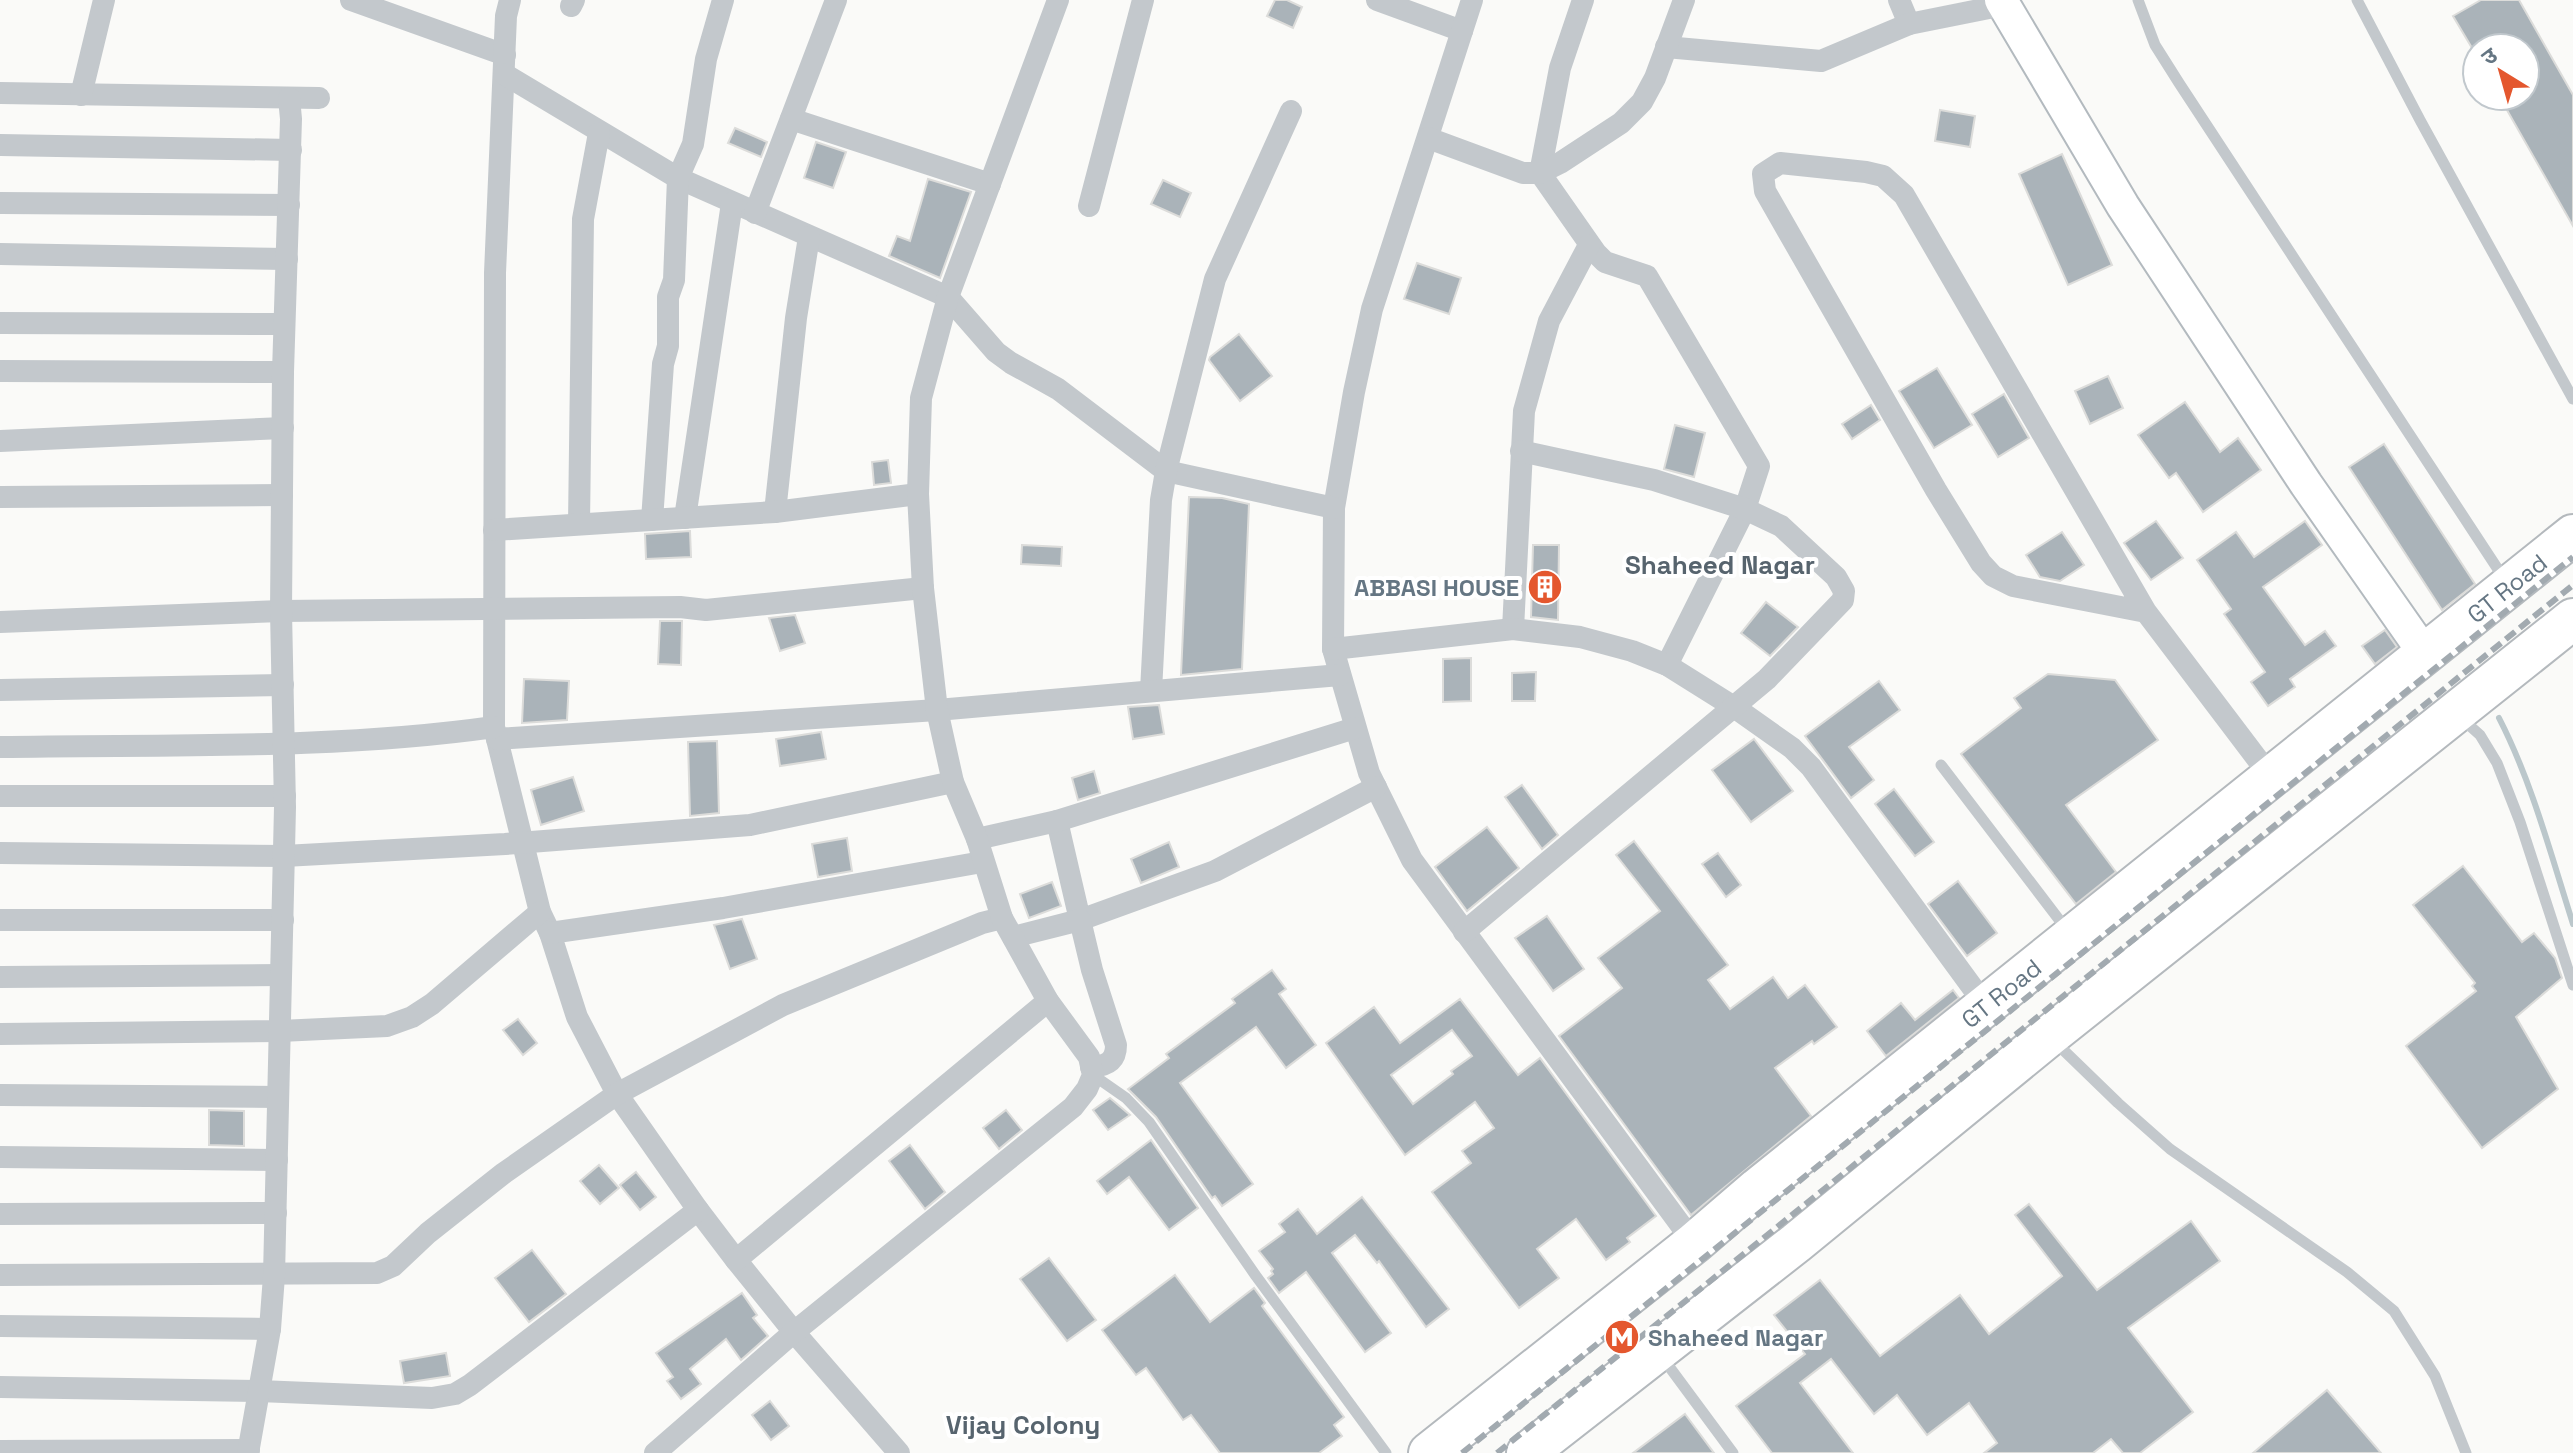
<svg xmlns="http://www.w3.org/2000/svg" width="2573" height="1453" viewBox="0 0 2573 1453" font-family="'Space Grotesk','Noto Sans Devanagari',sans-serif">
	<rect width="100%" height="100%" fill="#fafaf8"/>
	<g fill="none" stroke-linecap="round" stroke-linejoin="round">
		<path stroke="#bbc7cb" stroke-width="6" d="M 2499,718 C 2532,782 2551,855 2573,924"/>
	</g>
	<g fill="#aab3b9" stroke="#dcdcda" stroke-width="2" fill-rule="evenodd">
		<polygon points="1275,0 1287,0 1302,7 1293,28 1267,16"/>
		<polygon points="2481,0 2519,0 2573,95 2573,226 2499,96 2525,96 2525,48 2472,48 2453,16"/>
		<polygon points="1940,110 1975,116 1970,147 1935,141"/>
		<polygon points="735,128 767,142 761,157 728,143"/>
		<polygon points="816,142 846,152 833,188 804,178"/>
		<polygon points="2062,154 2112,265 2068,285 2019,174"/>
		<polygon points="928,179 971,192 940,278 889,256 897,236 910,241"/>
		<polygon points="1163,180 1191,193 1180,217 1151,204"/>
		<polygon points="1417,263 1461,278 1449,314 1404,299"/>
		<polygon points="1239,334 1272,376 1240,401 1209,360 1210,357"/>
		<polygon points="1937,368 1972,425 1934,448 1899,391"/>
		<polygon points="2108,376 2123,408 2090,424 2075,391"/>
		<polygon points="2004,394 2029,438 1998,457 1972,414"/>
		<polygon points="2185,402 2220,452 2238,438 2261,470 2203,512 2176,473 2169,478 2138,435"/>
		<polygon points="1871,405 1880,420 1852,439 1842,424"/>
		<polygon points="1675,425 1705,433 1694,477 1664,469"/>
		<polygon points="2384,444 2475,584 2442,610 2349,467"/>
		<polygon points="888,460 891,483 874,485 872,462"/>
		<polygon points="1189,497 1222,498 1249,504 1242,669 1181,675"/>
		<polygon points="2156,521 2183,558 2151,580 2124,543"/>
		<polygon points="2305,521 2322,545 2263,587 2305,645 2325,631 2336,646 2290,679 2295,687 2268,706 2251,682 2265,672 2224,614 2231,609 2197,560 2236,532 2254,557"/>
		<polygon points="690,531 691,557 646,559 645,534"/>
		<polygon points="2062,532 2084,565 2060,581 2040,577 2026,555"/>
		<polygon points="1022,545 1062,547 1061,566 1021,564"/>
		<polygon points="1533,545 1559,545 1558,620 1531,617"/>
		<polygon points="1766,602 1798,627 1770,656 1741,633"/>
		<polygon points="795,615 805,643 780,651 769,618"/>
		<polygon points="660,621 682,621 681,665 658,664"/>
		<polygon points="2385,630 2397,647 2375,664 2362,646"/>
		<polygon points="1471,658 1471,701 1443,702 1443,659"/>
		<polygon points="1536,672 1535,701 1512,701 1512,673"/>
		<polygon points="2048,674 2115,680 2158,740 2066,805 2116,872 2076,904 1961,754 2021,708 2014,698"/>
		<polygon points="524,679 569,681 567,720 522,723"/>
		<polygon points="1879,681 1900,710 1849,747 1874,780 1851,798 1805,736"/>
		<polygon points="1159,705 1164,734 1133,739 1128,707"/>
		<polygon points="821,732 826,759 780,766 776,739"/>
		<polygon points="1754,739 1793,791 1751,822 1712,770"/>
		<polygon points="717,741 719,813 690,816 688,742"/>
		<polygon points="1094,771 1100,793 1078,800 1072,778"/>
		<polygon points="573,777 584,811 541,825 531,790"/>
		<polygon points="1522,785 1558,835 1542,849 1505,797"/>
		<polygon points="1894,789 1934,842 1915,856 1875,804"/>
		<polygon points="1487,827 1519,868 1467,911 1435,867"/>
		<polygon points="847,838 852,871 818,877 812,844"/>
		<polygon points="1634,841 1728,965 1708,980 1730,1009 1773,977 1788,998 1805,985 1837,1027 1814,1044 1812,1041 1775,1068 1811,1116 1691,1215 1559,1036 1622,988 1598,958 1660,911 1616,855"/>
		<polygon points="1169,842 1179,867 1141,883 1131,859"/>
		<polygon points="1718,853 1741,885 1726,897 1702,864"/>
		<polygon points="2463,866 2522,942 2534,933 2555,958 2562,978 2516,1017 2558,1089 2482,1148 2406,1046 2476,991 2472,986 2475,983 2413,905"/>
		<polygon points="1958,881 1997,933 1967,956 1928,904"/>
		<polygon points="1052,882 1061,906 1029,918 1020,894"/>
		<polygon points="1547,916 1584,969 1553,991 1515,938"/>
		<polygon points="742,919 757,959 730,969 714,925"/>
		<polygon points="1272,970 1286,989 1279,994 1316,1045 1286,1068 1256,1027 1180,1083 1253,1184 1222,1206 1215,1196 1212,1198 1156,1117 1128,1089 1169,1058 1166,1054 1235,1003 1232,999"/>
		<polygon points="1953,990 1959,998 1886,1056 1867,1031 1901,1003 1915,1020"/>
		<path d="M 1460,999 L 1518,1075 L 1540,1058 L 1656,1216 L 1627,1238 L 1630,1242 L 1606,1260 L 1576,1219 L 1537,1249 L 1559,1278 L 1519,1308 L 1432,1192 L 1471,1163 L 1462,1151 L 1494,1128 L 1475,1102 L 1405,1155 L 1326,1043 L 1374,1007 L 1400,1043 ZM 1452,1030 L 1472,1056 L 1451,1071 L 1453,1074 L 1413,1104 L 1391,1075 Z"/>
		<polygon points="518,1019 537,1043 523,1055 503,1030"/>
		<polygon points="1110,1098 1130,1115 1108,1130 1093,1110"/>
		<polygon points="209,1110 244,1111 244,1146 209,1145"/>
		<polygon points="1006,1110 1022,1130 999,1149 983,1128"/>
		<polygon points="1151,1140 1198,1208 1169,1230 1129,1177 1107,1194 1097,1181"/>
		<polygon points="910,1145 945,1192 925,1209 889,1161"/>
		<polygon points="599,1165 619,1188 600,1204 580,1181"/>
		<polygon points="636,1172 656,1197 640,1210 620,1185"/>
		<polygon points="1362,1197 1449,1309 1426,1327 1379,1261 1377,1263 1355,1235 1332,1253 1391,1333 1365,1352 1306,1272 1279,1293 1268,1278 1273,1274 1271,1271 1273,1269 1259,1251 1285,1232 1279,1224 1298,1209 1317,1234"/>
		<polygon points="2029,1204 2097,1290 2191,1221 2220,1261 2128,1328 2193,1412 2140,1453 2123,1453 2111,1439 2093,1453 1984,1453 1997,1443 1969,1403 1927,1435 1897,1395 1874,1414 1831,1359 1800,1383 1853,1453 1772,1453 1736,1406 1805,1354 1774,1315 1820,1280 1880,1356 1960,1295 1989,1334 2062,1276 2015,1215"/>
		<polygon points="532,1250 566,1294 529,1322 495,1278"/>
		<polygon points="1049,1258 1096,1320 1067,1341 1020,1279"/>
		<polygon points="1175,1275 1210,1322 1254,1288 1265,1303 1262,1306 1344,1417 1334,1425 1342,1436 1319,1453 1220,1453 1191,1415 1183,1420 1146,1368 1136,1375 1102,1330"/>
		<polygon points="742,1293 757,1315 753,1318 768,1336 741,1360 726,1339 690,1369 701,1384 681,1399 667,1381 673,1377 656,1353"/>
		<polygon points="446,1353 450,1376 404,1383 400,1361"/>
		<polygon points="2327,1390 2381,1453 2253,1453"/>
		<polygon points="770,1401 789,1426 771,1440 752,1415"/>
		<polygon points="1685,1414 1714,1453 1633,1453"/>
	</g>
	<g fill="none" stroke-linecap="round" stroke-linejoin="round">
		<g stroke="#b3babf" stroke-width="36">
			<polyline id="secondary" points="2001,0 2123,206 2306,484 2425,654"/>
		</g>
		<g stroke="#b4b9bd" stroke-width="44">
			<g id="highway">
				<path id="s1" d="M 1429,1453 L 1694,1243 L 1758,1188 L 2573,535"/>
				<polyline points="1527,1453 1796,1243 2049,1036 2573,619"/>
			</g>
		</g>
		<g stroke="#c3c8cc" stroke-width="11">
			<polyline points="2138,0 2155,45 2179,83 2505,580"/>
			<polyline points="2357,0 2420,120 2573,399"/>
			<polyline points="2461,718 2480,735 2497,763 2520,822 2573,985"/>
			<polyline points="1941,765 2067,930"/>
			<polyline points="2054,1041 2118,1103 2170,1149 2347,1272 2394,1311 2435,1376 2466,1453"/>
			<polyline points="1093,1075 1126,1098 1149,1122 1256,1276 1386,1453"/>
			<polyline points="1662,1357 1733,1453"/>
		</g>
		<g stroke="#c3c8cc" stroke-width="22">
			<polyline points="351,0 505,55"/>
			<polyline points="510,0 506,16 495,273 494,727 540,912 550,933 577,1017 617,1094 698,1210 736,1260 794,1332 899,1453"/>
			<polyline points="1377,0 1462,31"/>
			<polyline points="1472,0 1372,309 1354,392 1334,508 1333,649 1369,773 1412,860 1694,1243"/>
			<polyline points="1583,0 1560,68 1540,173 1596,253 1605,262 1647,276 1759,466 1745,509 1667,665"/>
			<polyline points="1899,0 1909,24"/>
			<polyline points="571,6 574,0"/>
			<polyline points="1666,47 1821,61 1909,24 2004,5"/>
			<polyline points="504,74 678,178 948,297 996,352 1011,363 1058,389 1166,471 1334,508"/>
			<polyline points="0,93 319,98"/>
			<polyline points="81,95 104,0"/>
			<polyline points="791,119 990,184"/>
			<polyline points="1428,138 1523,173 1540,173 1560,163 1621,123 1642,102 1655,78 1684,0"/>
			<polyline points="0,145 291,150"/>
			<polyline points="0,203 289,205"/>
			<polyline points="1089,206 1143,0"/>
			<polyline points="755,213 836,0"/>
			<polyline points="0,254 287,259"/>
			<polyline points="0,323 284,324"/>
			<polyline points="0,371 283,372"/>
			<polyline points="0,441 283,428"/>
			<polyline points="0,497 282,495"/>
			<polyline points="775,512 796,318 809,237"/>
			<polyline points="685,518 732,203"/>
			<polyline points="652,520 663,364 668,346 668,297 674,280 678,178 693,144 706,59 723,0"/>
			<polyline points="579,524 583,219 599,133"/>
			<polyline points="494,530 775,512 918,494"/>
			<polyline points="2146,612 2013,586 1993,576 1981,563 1936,490 1765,191 1763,174 1780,163 1866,172 1883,176 1904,195 2146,612 2271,777"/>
			<polyline points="0,622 281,611 680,607 706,610 923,588"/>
			<polyline points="1513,629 1524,411 1549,321 1589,245"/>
			<polyline points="1333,649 1513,629 1580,637 1632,651 1667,665 1734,707 1792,748 1811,767 1986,1006"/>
			<polyline points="0,690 283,685"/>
			<polyline points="1151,691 1161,500 1166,471 1215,279 1291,111"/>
			<polyline points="497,739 937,710 1340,675"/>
			<path d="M 0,747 C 164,744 331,750 494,727"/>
			<polyline points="0,796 285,796"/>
			<polyline points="1057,821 1080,920 1215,871 1376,787"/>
			<polyline points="977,839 1057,821 1355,728"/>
			<polyline points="0,853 284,856 505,844 750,825 953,782"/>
			<polyline points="0,920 283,920"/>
			<polyline points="1464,932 1767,679 1843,600 1844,591 1836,577 1781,526 1745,509 1654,480 1521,451"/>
			<polyline points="550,933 723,908 982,862"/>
			<path d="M 1013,937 L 1080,920 L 1092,970 L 1116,1045 C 1116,1062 1106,1066 1091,1067"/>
			<polyline points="0,977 281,975"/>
			<polyline points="0,1034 280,1031 387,1026 412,1017 432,1004 540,912"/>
			<polyline points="0,1095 278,1097"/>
			<polyline points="0,1157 277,1160"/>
			<polyline points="0,1214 276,1213"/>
			<polyline points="736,1260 1048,1001"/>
			<polyline points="0,1275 377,1273 393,1266 428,1233 504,1173 617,1094 783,1005 982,923 1002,918"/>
			<polyline points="0,1326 270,1329"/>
			<polyline points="0,1387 259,1391 432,1398 455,1394 470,1385 698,1210"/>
			<polyline points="0,1451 249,1450"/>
			<polyline points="248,1453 270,1329 274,1276 285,807 281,611 283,372 291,119 289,98"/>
			<polyline points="655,1453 794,1332 1073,1107 1087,1089 1093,1075 1089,1057 1048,1001 1002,918 977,839 953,782 937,710 923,588 918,494 921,398 948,297 1058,0"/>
		</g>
		<use href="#secondary" stroke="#fff" stroke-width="32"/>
		<use href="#highway" stroke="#fff" stroke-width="40"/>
		<g stroke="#a2aab0" stroke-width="6" stroke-dasharray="12 6" stroke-linecap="butt">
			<polyline points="1462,1453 2573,557"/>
			<polyline points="1497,1453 2573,585"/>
		</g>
	</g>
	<defs>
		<g id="building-disc" transform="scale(1.8)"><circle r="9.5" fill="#e4572e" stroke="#fff"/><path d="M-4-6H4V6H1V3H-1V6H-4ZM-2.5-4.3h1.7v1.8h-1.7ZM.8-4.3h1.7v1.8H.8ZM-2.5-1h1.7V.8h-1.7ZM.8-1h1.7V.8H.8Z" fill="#fff"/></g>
		<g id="metro-disc" transform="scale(1.8)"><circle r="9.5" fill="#e4572e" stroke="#fff"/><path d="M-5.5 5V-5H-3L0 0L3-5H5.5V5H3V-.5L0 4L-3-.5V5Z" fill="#fff"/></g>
	</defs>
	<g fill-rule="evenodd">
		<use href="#building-disc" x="1545" y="587"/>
		<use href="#metro-disc" x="1622" y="1337"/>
	</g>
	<g text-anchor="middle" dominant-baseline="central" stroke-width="8" stroke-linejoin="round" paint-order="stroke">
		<g font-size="24" font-weight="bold" fill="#657683" stroke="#fff" text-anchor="end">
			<text x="1519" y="587">ABBASI HOUSE</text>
			<text x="1648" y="1337" text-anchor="start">Shaheed Nagar</text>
		</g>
		<g font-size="24" fill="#657683" stroke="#fff">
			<text stroke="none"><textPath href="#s1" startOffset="1382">GT Road</textPath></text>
			<text stroke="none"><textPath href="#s1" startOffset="734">GT Road</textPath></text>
		</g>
		<g font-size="26" font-weight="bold" fill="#57646e" stroke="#fff">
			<text x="1720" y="565">Shaheed Nagar</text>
			<text x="1023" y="1425">Vijay Colony</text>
		</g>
	</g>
	<g transform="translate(2501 72) rotate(323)"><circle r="38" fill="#ffffff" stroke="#c1c8cd" stroke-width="2"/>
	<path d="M0-6L14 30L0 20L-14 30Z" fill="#e4572e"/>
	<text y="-12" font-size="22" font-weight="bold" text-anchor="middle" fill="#657683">उ</text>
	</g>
</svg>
